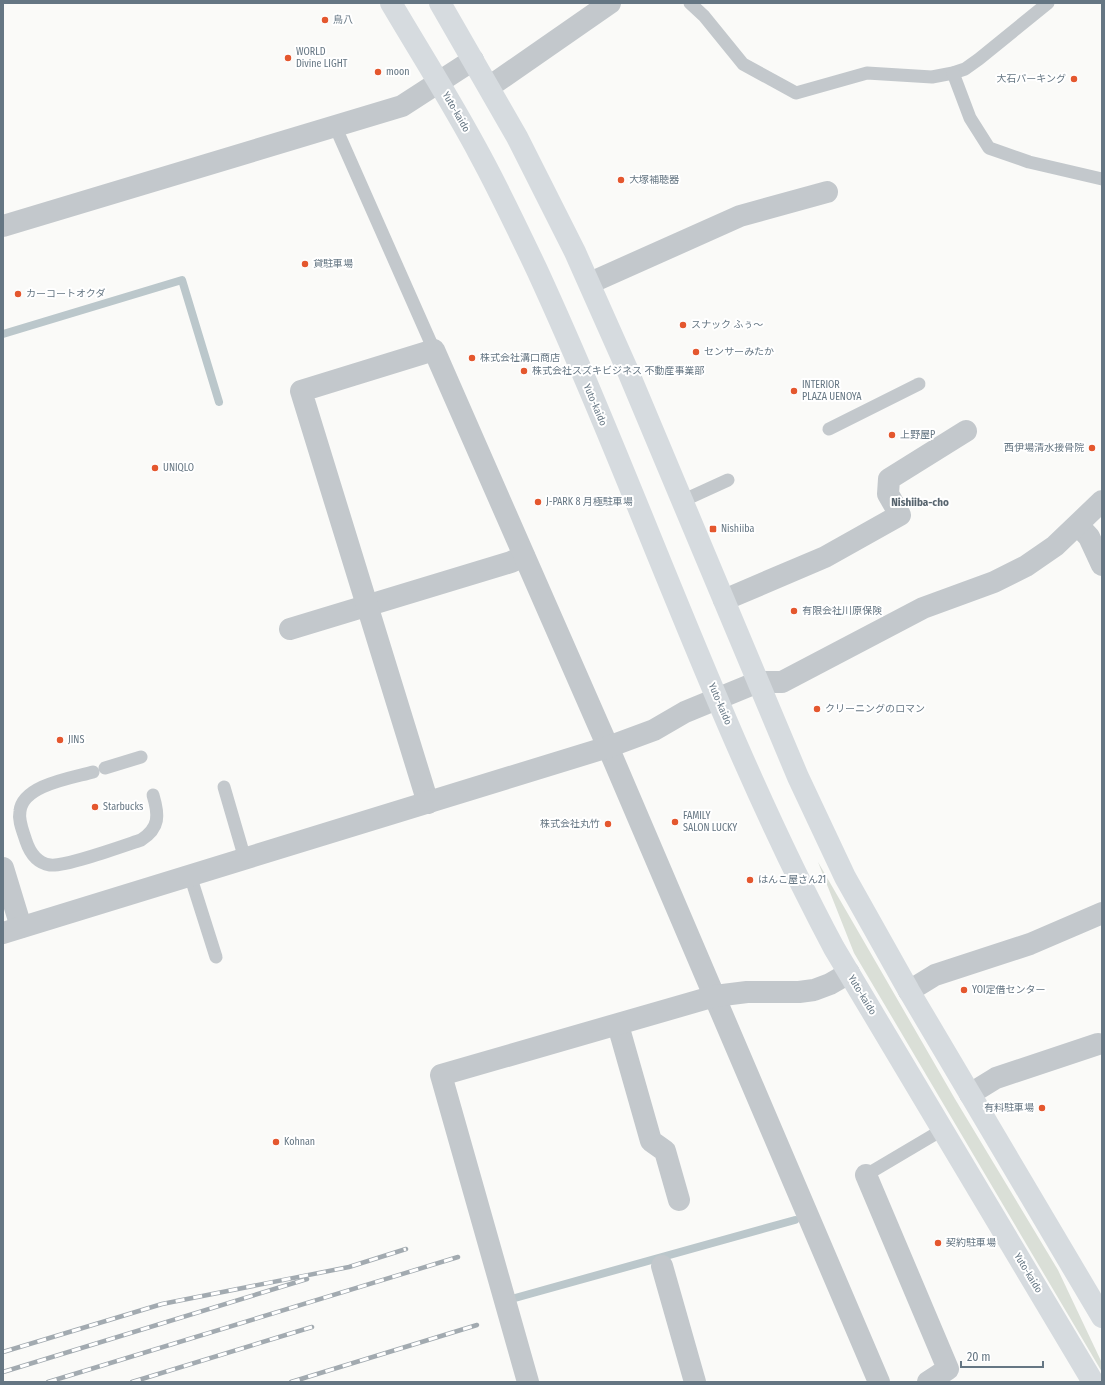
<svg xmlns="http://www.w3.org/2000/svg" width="1105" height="1385" viewBox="0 0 1105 1385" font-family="'Fira Sans Condensed','Noto Sans JP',sans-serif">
	<rect width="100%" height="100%" fill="#fafaf8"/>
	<polygon fill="#dadfd7" points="818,862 955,1099 1058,1270 1102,1363 1102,1372 854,953"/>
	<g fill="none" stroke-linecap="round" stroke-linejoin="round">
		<g stroke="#bbc7cb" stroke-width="8">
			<polyline points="3,334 182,280 219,402"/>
			<polyline points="515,1298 795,1220"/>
		</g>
		<g stroke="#c3c8cc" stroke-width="13">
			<polyline points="690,3 704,16 743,64 796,93 867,73 932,77 953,73 965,69 979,59 1048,3"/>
			<polyline points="953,73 970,118 989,148 1029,162 1102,179"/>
			<polyline points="335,126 434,350"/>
			<polyline points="829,429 919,384"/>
			<polyline points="682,501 728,480"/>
			<polyline points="105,768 141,757"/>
			<path d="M 93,772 C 72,778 23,785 20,811 C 18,821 23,831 26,841 C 30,853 37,863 50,865 C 65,867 123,846 141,840 C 160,828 159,815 153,795"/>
			<polyline points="224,787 245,859"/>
			<polyline points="190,875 216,957"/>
			<polyline points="866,1175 942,1130"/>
		</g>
		<g stroke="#c3c8cc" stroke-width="22">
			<polyline points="489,87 610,3"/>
			<polyline points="590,283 740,216 827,192"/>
			<polyline points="1078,525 1089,537 1102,565"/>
			<polyline points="724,600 825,557 900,515 888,494 889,479 966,431"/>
			<polyline points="290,629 511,562 524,556"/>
			<polyline points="758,682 782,682 923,608 994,582 1026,566 1055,546 1102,501"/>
			<polyline points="428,803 301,391 434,350 608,747 879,1382"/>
			<polyline points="3,868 21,927"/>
			<polyline points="909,991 935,975 1030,944 1102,913"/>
			<polyline points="618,1025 651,1141 665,1151 679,1200"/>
			<polyline points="970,1094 996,1078 1098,1044"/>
			<polyline points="866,1175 948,1369 928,1382"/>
			<polyline points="662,1266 695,1382"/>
			<polyline points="528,1382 441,1075 715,996 747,992 799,992 814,990 830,984 849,973"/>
		</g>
		<g stroke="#c3c8cc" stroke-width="22">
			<polyline points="3,226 402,106 473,60"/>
			<polyline points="3,933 608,747 654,730 685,712 758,682"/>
		</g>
		<g stroke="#d6dbdf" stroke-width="22">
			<path d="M 391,3 C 421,54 453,104 481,157 C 501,194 519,232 537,270 C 640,494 718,730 834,948 L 1093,1382"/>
			<polyline points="440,3 517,137 575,252 627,369 798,777 845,877 909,991 1102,1317"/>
		</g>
		<g stroke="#a2aab0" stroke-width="4.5">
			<g id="rail">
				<polyline points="3,1352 162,1304 349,1267 406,1249"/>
				<polyline points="3,1372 307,1279"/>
				<polyline points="48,1382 458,1257"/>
				<polyline points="132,1382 312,1327"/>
				<polyline points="291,1382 477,1325"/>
			</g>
		</g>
		<use href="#rail" stroke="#fff" stroke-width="3" stroke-dasharray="9" stroke-linecap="butt"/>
	</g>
	<g fill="#e4572e" stroke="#fff" stroke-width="1.5">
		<circle cx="325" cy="20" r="4"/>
		<circle cx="288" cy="58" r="4"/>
		<circle cx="378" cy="72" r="4"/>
		<circle cx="1074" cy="79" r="4"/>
		<circle cx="621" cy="180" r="4"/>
		<circle cx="305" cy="264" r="4"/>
		<circle cx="18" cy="294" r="4"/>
		<circle cx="683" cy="325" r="4"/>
		<circle cx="696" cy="352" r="4"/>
		<circle cx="472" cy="358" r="4"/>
		<circle cx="524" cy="371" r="4"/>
		<circle cx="794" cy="391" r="4"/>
		<circle cx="892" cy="435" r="4"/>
		<circle cx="1092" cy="448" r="4"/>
		<circle cx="155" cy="468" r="4"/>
		<circle cx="538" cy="502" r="4"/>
		<rect x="709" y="525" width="8" height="8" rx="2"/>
		<circle cx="794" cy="611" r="4"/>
		<circle cx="817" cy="709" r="4"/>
		<circle cx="60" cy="740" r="4"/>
		<circle cx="95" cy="807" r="4"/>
		<circle cx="675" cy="822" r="4"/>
		<circle cx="608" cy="824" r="4"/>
		<circle cx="750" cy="880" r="4"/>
		<circle cx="964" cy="990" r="4"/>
		<circle cx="1042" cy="1108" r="4"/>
		<circle cx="276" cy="1142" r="4"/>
		<circle cx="938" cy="1243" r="4"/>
	</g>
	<g text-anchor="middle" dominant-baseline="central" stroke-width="4" stroke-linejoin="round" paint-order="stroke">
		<g font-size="10" fill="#657683" stroke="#fff" text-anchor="start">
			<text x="333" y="20">鳥八</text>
			<text x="296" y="52">WORLD<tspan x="296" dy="12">Divine LIGHT</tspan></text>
			<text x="386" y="72">moon</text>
			<text x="1066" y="79" text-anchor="end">大石パーキング</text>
			<text x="629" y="180">大塚補聴器</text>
			<text x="313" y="264">貸駐車場</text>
			<text x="26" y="294">カーコートオクダ</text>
			<text x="691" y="325">スナック ふぅ～</text>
			<text x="704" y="352">センサーみたか</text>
			<text x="480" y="358">株式会社溝口商店</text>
			<text x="532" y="371">株式会社スズキビジネス 不動産事業部</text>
			<text x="802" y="385">INTERIOR<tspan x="802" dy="12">PLAZA UENOYA</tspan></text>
			<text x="900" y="435">上野屋P</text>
			<text x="1084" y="448" text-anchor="end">西伊場清水接骨院</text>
			<text x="163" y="468">UNIQLO</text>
			<text x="546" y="502">J-PARK 8 月極駐車場</text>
			<text x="721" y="529">Nishiiba</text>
			<text x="802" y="611">有限会社川原保険</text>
			<text x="825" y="709">クリーニングのロマン</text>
			<text x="68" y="740">JINS</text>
			<text x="103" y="807">Starbucks</text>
			<text x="683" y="816">FAMILY<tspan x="683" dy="12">SALON LUCKY</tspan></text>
			<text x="600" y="824" text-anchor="end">株式会社丸竹</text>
			<text x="758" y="880">はんこ屋さん21</text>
			<text x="972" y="990">YOI定借センター</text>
			<text x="1034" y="1108" text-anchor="end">有料駐車場</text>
			<text x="284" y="1142">Kohnan</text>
			<text x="946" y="1243">契約駐車場</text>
		</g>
		<g font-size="10" fill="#657683" stroke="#fff">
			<text transform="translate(456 112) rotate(60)">Yuto-kaido</text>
			<text transform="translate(595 405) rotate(67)">Yuto-kaido</text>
			<text transform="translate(720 704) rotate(67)">Yuto-kaido</text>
			<text transform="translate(862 995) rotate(59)">Yuto-kaido</text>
			<text transform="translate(1028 1273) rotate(59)">Yuto-kaido</text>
		</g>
		<g font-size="11" font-weight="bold" fill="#57646e" stroke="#fff">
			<text x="920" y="502">Nishiiba-cho</text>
		</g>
	</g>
	<rect width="1105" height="1385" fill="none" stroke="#657683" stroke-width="8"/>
	<path d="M961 1361v6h82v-6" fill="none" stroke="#657683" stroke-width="2"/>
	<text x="967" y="1361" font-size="12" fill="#657683" stroke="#ffffff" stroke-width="3" paint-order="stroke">20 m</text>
</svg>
